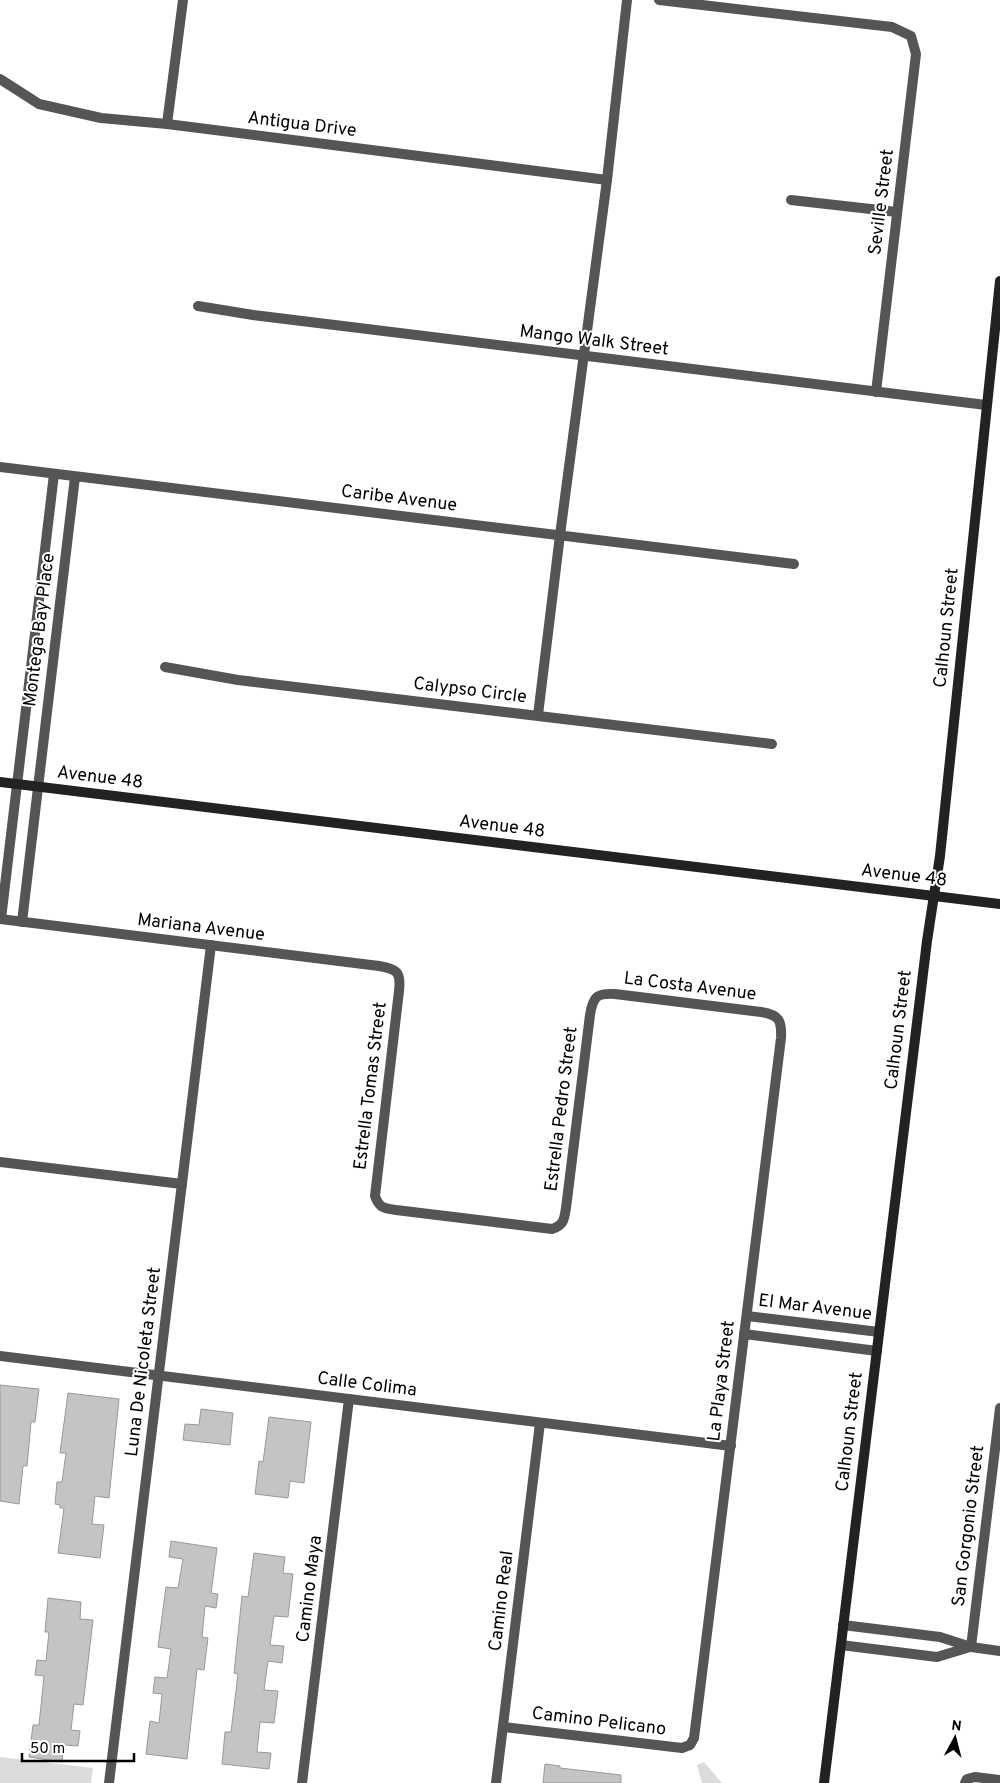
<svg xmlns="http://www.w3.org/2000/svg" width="1000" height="1783" viewBox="0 0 1000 1783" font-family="Overpass,sans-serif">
	<rect width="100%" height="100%" fill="#fff"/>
	<g fill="#dcdcdc">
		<polygon points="0,1757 93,1768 91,1783 0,1783"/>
		<polygon points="704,1762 722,1783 702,1783 697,1765"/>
	</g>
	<g fill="#c4c4c4" stroke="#999">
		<polygon points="0,1385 39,1389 35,1422 31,1422 27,1466 23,1466 19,1504 0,1501"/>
		<polygon points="68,1393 119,1399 109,1498 95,1496 92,1524 104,1525 100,1558 58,1553 64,1508 60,1508 60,1505 55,1504 57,1482 62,1482 66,1453 60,1453"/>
		<polygon points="201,1409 233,1413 230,1445 183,1440 185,1424 199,1425"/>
		<polygon points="269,1417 311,1422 304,1483 290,1481 288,1498 255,1494 259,1461 263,1462"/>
		<polygon points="171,1541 217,1548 211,1593 218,1594 216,1608 205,1606 202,1637 208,1638 204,1670 197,1669 187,1759 146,1754 150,1721 159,1723 162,1694 153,1693 155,1677 167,1678 171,1649 158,1647 166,1587 178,1588 183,1559 169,1557"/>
		<polygon points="254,1553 285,1557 283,1573 293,1574 288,1617 274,1616 270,1645 284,1646 282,1663 268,1661 264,1690 278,1691 274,1723 260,1722 257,1752 271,1753 269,1769 222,1764 225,1732 231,1732 238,1674 234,1673 242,1596 248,1597"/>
		<polygon points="48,1598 81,1602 80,1619 93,1620 83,1705 74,1704 71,1730 80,1731 78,1746 64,1745 62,1762 29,1757 33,1725 39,1725 44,1676 35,1675 37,1660 46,1661 49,1632 45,1632"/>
		<polygon points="545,1764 560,1766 560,1768 621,1775 621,1783 543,1783"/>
	</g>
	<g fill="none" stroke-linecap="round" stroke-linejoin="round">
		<g stroke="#555" stroke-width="10">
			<polyline points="659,0 892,27 911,36 916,54 876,392"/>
			<polyline points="0,79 39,104 101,118 167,124 607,180"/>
			<polyline points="167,124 183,0"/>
			<polyline points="791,200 897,212"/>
			<polyline points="198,306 253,315 986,405"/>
			<polyline points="0,467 794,564"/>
			<polyline points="165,667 238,680 772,744"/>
			<polyline points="538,715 560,535 607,180 627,0"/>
			<path d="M 0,919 L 379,966 C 398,969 401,973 399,991 L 375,1196 C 379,1208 384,1208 396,1210 L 552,1229 C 564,1225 564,1220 566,1208 L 590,1015 C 593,996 597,993 615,994 L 761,1012 C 779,1015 782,1020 781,1038 L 694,1738 L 690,1745 L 682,1748 L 503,1727"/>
			<polyline points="1,919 54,474"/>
			<polyline points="22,922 75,477"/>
			<polyline points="0,1162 182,1184"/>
			<polyline points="747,1316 879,1332"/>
			<polyline points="744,1334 877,1351"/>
			<polyline points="0,1356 731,1446"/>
			<polyline points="843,1625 940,1637 971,1647 1000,1651"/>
			<polyline points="841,1645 937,1657 970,1647"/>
			<polyline points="971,1647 1000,1408"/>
			<polyline points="109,1783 211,945"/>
			<polyline points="302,1783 349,1399"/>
			<polyline points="496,1783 540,1423"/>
			<polyline points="965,1783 967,1779 975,1777 1000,1780"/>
		</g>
		<g stroke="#222" stroke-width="10">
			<polyline points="0,782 1000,904"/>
			<polyline points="824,1783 927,941 940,856 1000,281"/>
		</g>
	</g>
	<g text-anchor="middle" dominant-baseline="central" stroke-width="4" stroke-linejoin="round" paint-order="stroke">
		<g font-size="18" fill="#000" stroke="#fff">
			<text transform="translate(302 125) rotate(7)">Antigua Drive</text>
			<text transform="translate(882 202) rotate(-83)">Seville Street</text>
			<text transform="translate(594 341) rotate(7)">Mango Walk Street</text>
			<text transform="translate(399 499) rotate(7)">Caribe Avenue</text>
			<text transform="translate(947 628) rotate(-84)">Calhoun Street</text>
			<text transform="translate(40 630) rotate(-83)">Montega Bay Place</text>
			<text transform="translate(470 691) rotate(7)">Calypso Circle</text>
			<text transform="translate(100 778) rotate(7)">Avenue 48</text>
			<text transform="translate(502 827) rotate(7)">Avenue 48</text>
			<text transform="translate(904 876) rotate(7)">Avenue 48</text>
			<text transform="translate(201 928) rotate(7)">Mariana Avenue</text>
			<text transform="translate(690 987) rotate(7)">La Costa Avenue</text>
			<text transform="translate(899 1030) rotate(-83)">Calhoun Street</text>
			<text transform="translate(371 1086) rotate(-83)">Estrella Tomas Street</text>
			<text transform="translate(562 1109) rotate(-83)">Estrella Pedro Street</text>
			<text transform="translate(815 1308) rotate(7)">El Mar Avenue</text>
			<text transform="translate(144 1362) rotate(-83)">Luna De Nicoleta Street</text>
			<text transform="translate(722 1381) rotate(-83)">La Playa Street</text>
			<text transform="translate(367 1385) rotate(7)">Calle Colima</text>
			<text transform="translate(850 1432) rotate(-83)">Calhoun Street</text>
			<text transform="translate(969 1526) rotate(-83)">San Gorgonio Street</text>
			<text transform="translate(310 1589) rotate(-83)">Camino Maya</text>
			<text transform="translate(502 1601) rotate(-83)">Camino Real</text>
			<text transform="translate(599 1722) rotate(7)">Camino Pelicano</text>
		</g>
	</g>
	<g transform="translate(955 1738) rotate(7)" stroke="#ffffff" stroke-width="4" paint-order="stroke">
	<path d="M0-4L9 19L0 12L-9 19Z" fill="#000000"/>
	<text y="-8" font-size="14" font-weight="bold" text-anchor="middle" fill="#000000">N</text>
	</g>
	<path d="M22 1753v8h112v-8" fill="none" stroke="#000000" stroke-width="2.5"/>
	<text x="30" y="1753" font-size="15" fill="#000000" stroke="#ffffff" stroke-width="4" paint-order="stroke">50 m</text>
</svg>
